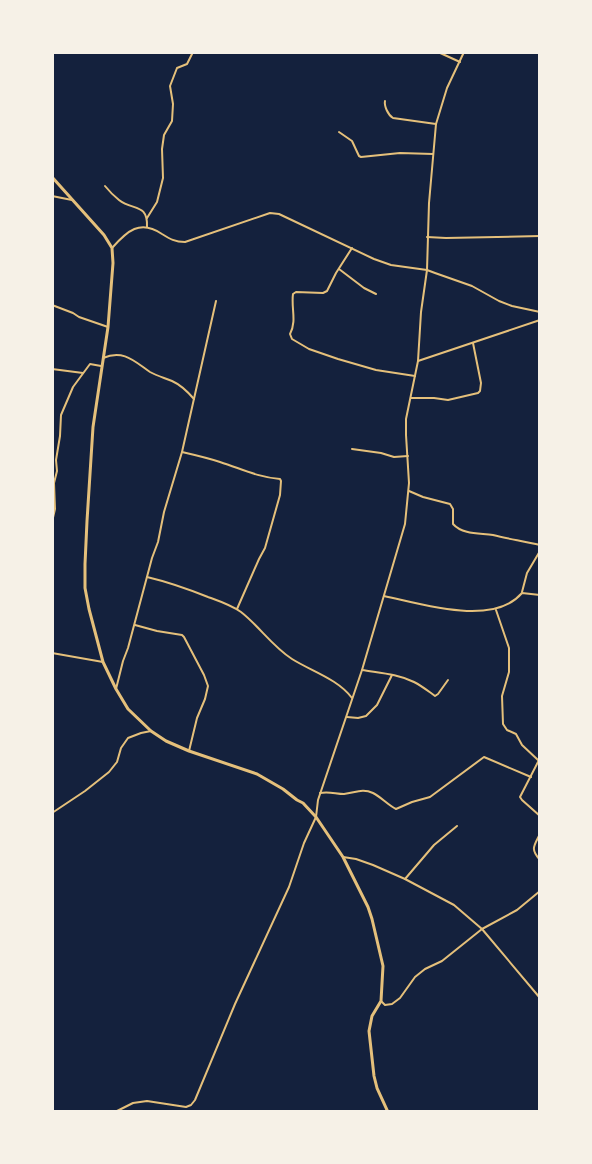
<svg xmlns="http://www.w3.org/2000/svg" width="592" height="1164" viewBox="0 0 592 1164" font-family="Jost,sans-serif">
	<rect width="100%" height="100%" fill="#14213d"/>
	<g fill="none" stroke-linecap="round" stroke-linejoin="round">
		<g stroke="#e5c07b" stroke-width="2">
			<polyline points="438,52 460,62"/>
			<path d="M 385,101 C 384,106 388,115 393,118 L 436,124"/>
			<polyline points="339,132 352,141 359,156 361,157 400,153 433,154"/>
			<path d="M 105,186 C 109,191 114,196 119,200 C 133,211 148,203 147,227"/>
			<polyline points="52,196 72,200"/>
			<polyline points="147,218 157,202 163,178 162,149 164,135 172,121 173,104 170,86 177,68 187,64 193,52"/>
			<polyline points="427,237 446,238 540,236"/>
			<path d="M 112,248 C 127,231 140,219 162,234 C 170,239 175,242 185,242 L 270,213 L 279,214 L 374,259 L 391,265 L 427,270 L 435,273 L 472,286 L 499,301 L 512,306 L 540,312"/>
			<path d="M 352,248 L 336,273 L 327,291 L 323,293 L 296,292 L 293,294 C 291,308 297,321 290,334 L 292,339 L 309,349 L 338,359 L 376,370 L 415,376"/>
			<polyline points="339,269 364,288 376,294"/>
			<polyline points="52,305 73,313 79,317 108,327"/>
			<path d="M 103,358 C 124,349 135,362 150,372 C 157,376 165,378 172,381 C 181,385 188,392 194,399"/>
			<polyline points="418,361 540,320"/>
			<polyline points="52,369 83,373"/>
			<polyline points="411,398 434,398 448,400 478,393 480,391 481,383 473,343"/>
			<polyline points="352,449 381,453 394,457 408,456"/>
			<path d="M 182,452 C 195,455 208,458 220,462 C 242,469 257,477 280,479 L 281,481 L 280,495 L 265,548 L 259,559 L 237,609"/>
			<path d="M 409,491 L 423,497 L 450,504 L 453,509 L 453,524 C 463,535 480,533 493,535 C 508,539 524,541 540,545"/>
			<polyline points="52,522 55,509 54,483 57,471 56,460 60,436 61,415 73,387 90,364 101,366"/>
			<path d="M 147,577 C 168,582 188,589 208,597 C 219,601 231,605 241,612 C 259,626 272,646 292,659 C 311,671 338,679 352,698"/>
			<polyline points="522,592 527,573 540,551"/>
			<path d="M 384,596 C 422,604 493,627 522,593 L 540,595"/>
			<polyline points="496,610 509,648 509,672 502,696 503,724 507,730 516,734 522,745 538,760"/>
			<polyline points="135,625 157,631 182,635 184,637 204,675 208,686 205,699 197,718 189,751"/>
			<polyline points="52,653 103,662"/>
			<path d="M 362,670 C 380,673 398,674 414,682 C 422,686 428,691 435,696 L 438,694 L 448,680"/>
			<polyline points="116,689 123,661 128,648 152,558 158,542 164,512 182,452 216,301"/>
			<polyline points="347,717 358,718 366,716 377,705 392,675"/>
			<polyline points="539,760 520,797 522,800 540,816"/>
			<path d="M 320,793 C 329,791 336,794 344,794 C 355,793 362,788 373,793 C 381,797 388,805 396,809 L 412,802 L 430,797 L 484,757 L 531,777"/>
			<polyline points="52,813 85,791 109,772 117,762 121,748 128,738 141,733 151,731"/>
			<path d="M 540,834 C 534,846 530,849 540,860"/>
			<polyline points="343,857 356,859 373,865 405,879 454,905 482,929 540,998"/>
			<polyline points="405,879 434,845 457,826"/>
			<polyline points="381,1001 385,1005 392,1004 400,998 415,977 425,969 442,961 482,929 517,910 540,891"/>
			<polyline points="115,1112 133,1103 147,1101 186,1107 191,1105 195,1100 235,1004 289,887 304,843 316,817 318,800 362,670 405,524 409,483 406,435 406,419 418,361 421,312 427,270 429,203 436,124 447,88 464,52"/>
		</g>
		<polyline stroke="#e5c07b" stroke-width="3" points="52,177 104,235 112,248 113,263 108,327 93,427 87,521 85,564 85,588 89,609 103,662 116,689 128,709 151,731 166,741 189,751 257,774 283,789 297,800 303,803 316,817 343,857 368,907 372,919 383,966 381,1001 372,1016 369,1031 374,1076 377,1088 388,1112"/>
	</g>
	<rect width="592" height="1164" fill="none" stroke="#f6f1e7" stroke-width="108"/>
</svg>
